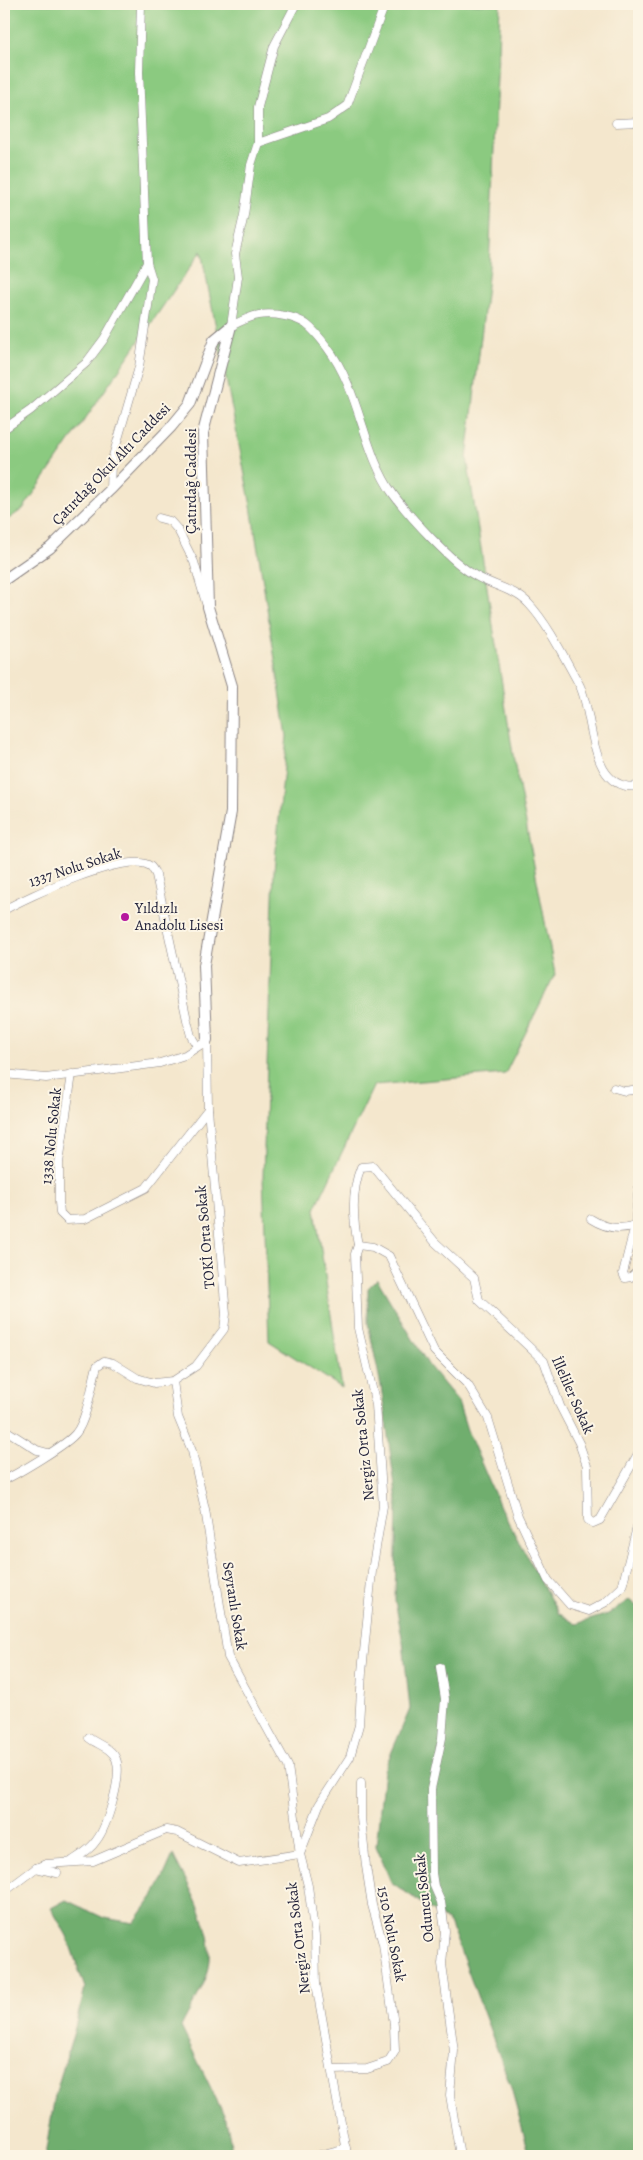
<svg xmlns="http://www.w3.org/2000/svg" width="643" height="2160" viewBox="0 0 643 2160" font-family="Alegreya,serif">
	<rect width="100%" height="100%" fill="#fcf5e5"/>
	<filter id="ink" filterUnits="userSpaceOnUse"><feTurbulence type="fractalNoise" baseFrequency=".02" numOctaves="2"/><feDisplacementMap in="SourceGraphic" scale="10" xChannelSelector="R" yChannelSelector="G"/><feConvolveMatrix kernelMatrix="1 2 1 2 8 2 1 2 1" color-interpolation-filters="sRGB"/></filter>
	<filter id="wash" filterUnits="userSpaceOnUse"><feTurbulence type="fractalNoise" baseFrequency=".0096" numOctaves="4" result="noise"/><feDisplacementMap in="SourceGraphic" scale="20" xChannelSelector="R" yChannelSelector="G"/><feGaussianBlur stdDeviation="1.12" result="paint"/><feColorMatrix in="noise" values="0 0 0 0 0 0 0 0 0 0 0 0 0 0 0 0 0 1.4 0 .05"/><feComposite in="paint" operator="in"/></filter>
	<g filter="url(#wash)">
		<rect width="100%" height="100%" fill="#f4e7cd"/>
		<polygon fill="#8bca80" stroke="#56765e" points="4,4 500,4 489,268 467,458 514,761 555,974 505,1074 374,1085 315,1209 342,1388 269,1341 263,1177 274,871 287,736 251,506 201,251 23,509 4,522"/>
		<g fill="#70ae6e" stroke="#496854">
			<polygon points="377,1279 429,1366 458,1401 467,1430 501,1509 558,1613 576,1624 608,1614 629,1600 639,1608 639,2156 530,2156 510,2084 450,1923 391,1882 376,1846 384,1770 410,1709 403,1642 395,1601 397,1501 381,1386 368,1323 368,1288"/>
			<path d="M 173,1855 C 190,1889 220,1937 207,1975 C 201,1993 189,2010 181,2027 L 226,2119 L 233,2156 L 45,2156 L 55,2095 L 73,2035 L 85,1988 L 67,1936 L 51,1908 L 66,1900 L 104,1918 L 134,1923 L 157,1891 Z"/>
		</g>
	</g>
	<g filter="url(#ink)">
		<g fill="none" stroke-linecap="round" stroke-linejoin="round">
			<g stroke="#8b8484" stroke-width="9">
				<g id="minor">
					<polyline points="616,123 639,122"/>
					<polyline points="258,143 328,119 347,106 385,4"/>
					<path d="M 231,326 C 240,322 250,316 259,315 C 274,313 294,316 306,324 C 314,330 321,339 327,347 C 361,392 362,451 393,494 C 409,516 453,564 476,576 C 493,586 515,589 529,604 C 548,624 565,659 579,684 C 595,713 587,794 639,786"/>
					<polyline points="231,326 238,277 235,254 244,215 251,165 258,143 258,107 274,46 296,4"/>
					<polyline points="4,429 31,410 86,363 104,339 147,263"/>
					<polyline points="110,490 111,463 139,367 152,279 147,263 139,72 141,4"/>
					<polyline points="159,518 170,521 178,530 194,562 206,603"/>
					<path d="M 4,910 C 27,897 127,850 150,866 C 152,867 155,873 156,875 L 187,1020 L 191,1036 L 197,1046"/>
					<polyline points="4,1074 46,1078 160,1063 185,1055 202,1044"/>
					<polyline points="72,1074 59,1163 59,1202 60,1213 67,1220 85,1219 146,1188 208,1109"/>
					<polyline points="614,1088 625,1091 639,1089"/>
					<polyline points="639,1185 635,1225 623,1273 625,1278 631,1277 639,1270"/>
					<path d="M 591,1219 C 605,1228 619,1231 635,1225"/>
					<path d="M 358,1245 C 353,1220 351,1191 361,1167 L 373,1166 L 435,1242 L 474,1278 L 479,1300 L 544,1361 L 560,1406 L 579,1443 L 587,1466 L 588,1520 L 593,1523 L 600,1520 L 639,1452"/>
					<polyline points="173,1381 178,1417 192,1451 205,1509 228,1657 288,1766 300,1854 308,1886 315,1936 316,1984 347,2156"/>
					<polyline points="4,1429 37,1450 48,1453"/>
					<path d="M 4,1480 C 17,1474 68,1444 76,1433 C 87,1419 92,1384 97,1366 L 104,1361 L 113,1363 L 137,1378 L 154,1383 L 173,1381 L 196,1366 L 224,1329 L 226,1314 L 208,1109 L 207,1040"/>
					<polyline points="440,1667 445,1699 442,1738 431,1789 432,1873 434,1886 441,1902 445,1931 442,1964 454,2051 450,2095 460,2156"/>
					<polyline points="300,1854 319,1805 350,1757 359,1725 362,1672 372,1571 383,1506 376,1405 358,1328 355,1254 358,1245 373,1247 389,1256 434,1351 468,1385 488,1418 518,1516 548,1580 570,1605 589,1611 606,1602 622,1587 639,1519"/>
					<path d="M 72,1861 C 81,1855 90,1850 96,1841 C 107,1827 123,1776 116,1759 C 112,1748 98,1745 89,1738"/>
					<polyline points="36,1868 57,1873"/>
					<polyline points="4,1892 36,1868 46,1864 93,1861 166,1830 177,1832 239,1863 300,1854"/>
					<polyline points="333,2070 367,2069 388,2062 395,2051 394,2025 383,1944 372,1905 366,1866 361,1818 361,1783"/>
					<polyline points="316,2156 346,2148"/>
				</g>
			</g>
			<g stroke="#8b8484" stroke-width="12">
				<g id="tertiary">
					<polyline points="4,580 50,548 110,490 171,427 190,404 214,340 231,326"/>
					<polyline points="207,1040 204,965 231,812 232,686 208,607 203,433 231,326"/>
				</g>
			</g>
			<use href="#minor" stroke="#fff" stroke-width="8"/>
			<use href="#tertiary" stroke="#fff" stroke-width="10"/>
		</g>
	</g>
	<circle fill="#b5179e" stroke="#fcf5e5" stroke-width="2" cx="125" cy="917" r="5"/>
	<g text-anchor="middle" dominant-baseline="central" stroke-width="4" stroke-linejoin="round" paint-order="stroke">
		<g font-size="15" fill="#22223b" stroke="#fcf5e5">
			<text transform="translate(111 464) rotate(-46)">Çatırdağ Okul Altı Caddesi</text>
			<text transform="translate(191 481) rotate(-90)">Çatırdağ Caddesi</text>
			<text transform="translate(75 867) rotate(-18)">1337 Nolu Sokak</text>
			<text transform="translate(51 1136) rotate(-84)">1338 Nolu Sokak</text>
			<text transform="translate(205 1237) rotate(-95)">TOKİ Orta Sokak</text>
			<text transform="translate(573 1395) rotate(66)">İlleliler Sokak</text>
			<text transform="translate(363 1445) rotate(-96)">Nergiz Orta Sokak</text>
			<text transform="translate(235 1606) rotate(81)">Seyranlı Sokak</text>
			<text transform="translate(424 1898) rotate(-96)">Oduncu Sokak</text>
			<text transform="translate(392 1934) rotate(79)">1510 Nolu Sokak</text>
			<text transform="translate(298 1938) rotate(-97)">Nergiz Orta Sokak</text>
		</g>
		<g font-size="15" fill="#22223b" stroke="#fcf5e5" text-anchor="start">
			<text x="135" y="908">Yıldızlı<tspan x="135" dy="17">Anadolu Lisesi</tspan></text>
		</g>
	</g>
	<rect width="643" height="2160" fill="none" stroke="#fcf5e5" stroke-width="20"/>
</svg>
